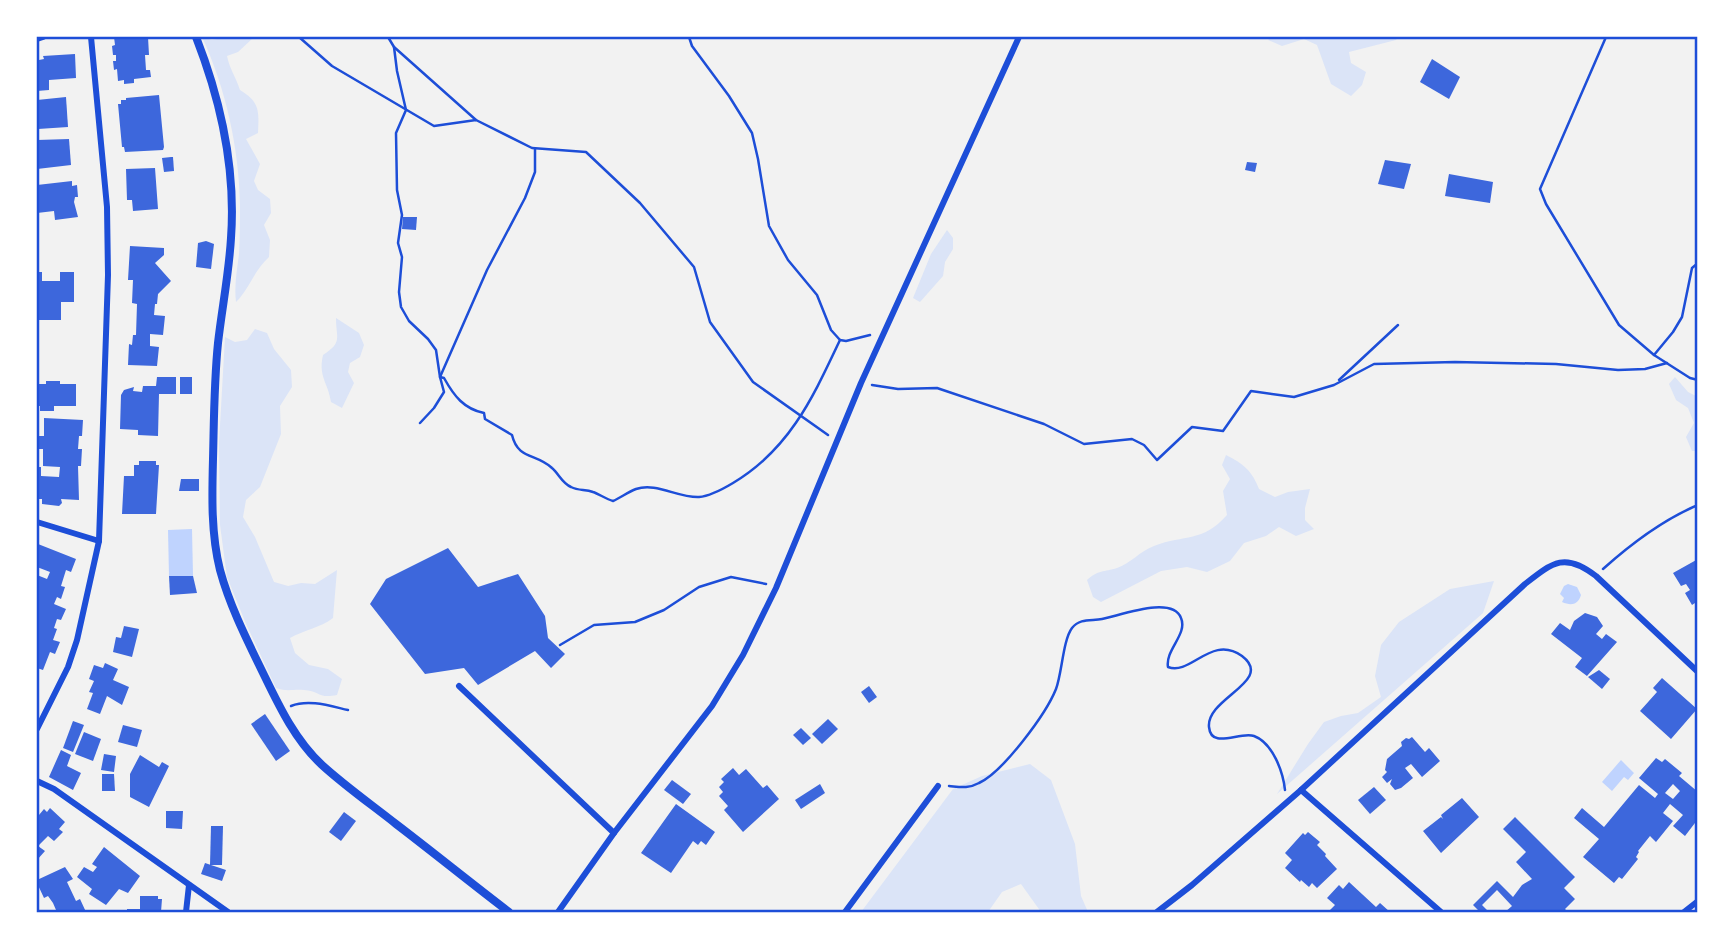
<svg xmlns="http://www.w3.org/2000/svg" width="1735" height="949" viewBox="0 0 1735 949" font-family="Barlow,sans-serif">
	<rect width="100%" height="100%" fill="#f2f2f2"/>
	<g fill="#dbe4f7">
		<path d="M 202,37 L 212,40 L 228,37 L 252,39 L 238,52 L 227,56 C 230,70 236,77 240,90 C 260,102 259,111 258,133 L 246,139 L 260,164 L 254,181 L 258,190 L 270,199 L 271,213 L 264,225 L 270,240 L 269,257 C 253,272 250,288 236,302 C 234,285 237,271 239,254 C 240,238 240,221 240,205 C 239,148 226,89 202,37 Z"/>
		<polygon points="1271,37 1398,37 1396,40 1349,52 1351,63 1366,72 1362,85 1351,96 1331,84 1317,45 1304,39 1282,46 1268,40"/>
		<polygon points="947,230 953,238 953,249 945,262 943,276 920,302 913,298 931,254"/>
		<path d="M 336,318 L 359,333 L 364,345 L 360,357 L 350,363 L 348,372 L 354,383 L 342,408 L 331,402 C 328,382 318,377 323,355 C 343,342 336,339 336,318 Z"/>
		<path d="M 255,329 L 267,333 L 274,349 L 291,370 L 292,387 L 280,406 L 281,434 L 260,487 L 246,500 L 243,517 L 255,537 L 274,582 L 288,586 L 301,583 L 315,584 L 337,570 L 333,618 C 320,628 304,630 290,638 L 295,653 L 309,665 L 328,669 L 342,679 L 337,695 C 318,699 320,691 304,690 C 293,689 287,692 276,688 L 246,624 L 227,577 L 220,525 L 219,443 L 225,337 L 235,342 L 247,340 Z"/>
		<polygon points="1675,377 1688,392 1698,397 1698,451 1692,451 1686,437 1694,423 1688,408 1676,400 1669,384"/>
		<path d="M 1226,455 C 1244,464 1252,471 1259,489 L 1275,497 L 1288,492 L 1310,489 L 1305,508 L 1305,520 L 1314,529 L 1296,536 L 1279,527 L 1266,536 L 1244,543 L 1230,561 L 1207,572 L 1187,567 L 1161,571 L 1101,602 L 1093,597 L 1087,580 C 1098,570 1104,572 1117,568 C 1130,564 1140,551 1154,546 C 1185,534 1202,543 1227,515 L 1223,491 L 1230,479 L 1222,465 Z"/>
		<polygon points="1494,581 1483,613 1277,794 1308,744 1324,722 1341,716 1358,713 1381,697 1375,676 1381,645 1399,622 1450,589"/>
		<polygon points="1030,764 1051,780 1075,844 1081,896 1088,912 1041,912 1021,884 1002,892 988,912 861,912 953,789 982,776"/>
	</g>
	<g fill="#bfd3fe">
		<polygon points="192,529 193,576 169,576 168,530"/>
		<path d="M 1568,584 L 1577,587 L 1581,595 C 1578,605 1571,606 1562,602 L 1564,598 L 1560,594 L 1564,586 Z"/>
		<polygon points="1621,760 1634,773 1628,780 1624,777 1612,791 1602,782"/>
	</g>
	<g fill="#3d67dc" fill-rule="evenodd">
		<polygon points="114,37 148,37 149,55 145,55 146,70 150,70 151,77 134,79 134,83 124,84 124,80 118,81 117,69 114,70 113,61 116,61 116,55 113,55 112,46 115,45"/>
		<polygon points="75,54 76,78 49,80 49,90 37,91 39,60 44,59 43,56"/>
		<polygon points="1432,59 1460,77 1449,99 1420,82"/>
		<polygon points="159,95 164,147 163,150 125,152 124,147 122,147 118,104 121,104 121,100 126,100 126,98"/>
		<polygon points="66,97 68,127 38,129 37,100"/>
		<polygon points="69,139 71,165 37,169 37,140"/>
		<polygon points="171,157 173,157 174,171 164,172 162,158"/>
		<polygon points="1385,160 1411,164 1404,189 1378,184"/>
		<polygon points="1247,162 1257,163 1255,172 1245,170"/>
		<polygon points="155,168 158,209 133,211 132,200 127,200 126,169"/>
		<polygon points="1449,174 1493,182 1490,203 1445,196"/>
		<polygon points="72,181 72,186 77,185 78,197 75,197 74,202 78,217 55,220 54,211 37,213 37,185"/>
		<polygon points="403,217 417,217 416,230 402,229"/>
		<polygon points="206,241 214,244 211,269 196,267 198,243"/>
		<polygon points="130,246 164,248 164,255 155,263 171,281 158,294 157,304 155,304 154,315 165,316 163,335 150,334 150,346 159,347 157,366 128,365 129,344 132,345 133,335 136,335 137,304 132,303 133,280 128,280"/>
		<polygon points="37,272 42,272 42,281 60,281 60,272 74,272 74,302 61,302 61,320 37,320"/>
		<polygon points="157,377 176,377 176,394 159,394 158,436 138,435 138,430 120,429 121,395 124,390 134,387 133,391 142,392 143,386 156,386"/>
		<rect x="180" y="377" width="12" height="17"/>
		<polygon points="46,381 60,381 60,384 76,384 76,406 54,406 54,411 40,411 40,406 37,406 37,384 46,384"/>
		<polygon points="44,418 83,420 82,436 79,436 78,449 82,449 81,466 78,466 79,500 61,499 62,503 59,506 42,504 42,499 37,499 37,467 41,467 41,476 59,477 60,467 43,466 43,449 39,449 39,436 44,436"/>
		<polygon points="139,461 156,461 156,465 159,465 156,514 122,514 124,476 134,476 134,465 139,465"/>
		<polygon points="181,479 199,479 199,491 179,491"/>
		<polygon points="38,544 76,559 71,572 66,570 61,586 65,587 61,599 57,597 54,604 66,609 61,620 57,619 54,628 57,629 53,640 60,642 55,654 50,652 43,670 37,668 37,575 47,579 50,572 37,567"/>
		<polygon points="448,548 478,587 518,574 545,616 548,638 565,654 551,668 535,651 478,685 464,668 425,674 370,604 386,579"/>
		<polygon points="1698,559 1698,601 1692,605 1685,593 1690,590 1686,584 1681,586 1673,573"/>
		<polygon points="169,576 193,576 197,593 170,595"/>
		<polygon points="1585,613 1597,617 1603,626 1596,634 1602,639 1606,634 1617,642 1587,676 1575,667 1582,658 1551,634 1560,623 1570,630 1574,621"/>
		<polygon points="124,626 139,629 132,657 113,652 116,637 121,638"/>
		<polygon points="105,663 118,669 113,680 129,687 122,705 107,696 100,714 87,709 93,693 89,692 94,681 89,679 94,665 103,668"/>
		<polygon points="1599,670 1610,679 1602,689 1588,677"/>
		<polygon points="1662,678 1697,709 1671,739 1640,711 1657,692 1653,688"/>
		<polygon points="869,686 877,697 869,703 861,692"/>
		<polygon points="265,714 290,751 276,761 251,724"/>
		<polygon points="828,719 838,729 822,744 812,734"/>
		<polygon points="73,721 84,725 73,752 63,748"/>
		<polygon points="123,725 142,730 137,747 118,742"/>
		<polygon points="801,728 811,738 803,745 793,735"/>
		<polygon points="84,732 101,739 93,761 75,754"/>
		<polygon points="1412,737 1425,752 1429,748 1440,761 1422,777 1411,764 1405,768 1413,778 1401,788 1395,790 1390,784 1392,779 1387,783 1382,777 1387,772 1385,770 1387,759 1402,746 1401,742 1406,738 1409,739"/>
		<polygon points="61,750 71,755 67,766 81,773 73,790 49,777"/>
		<polygon points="104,754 116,756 114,772 101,770"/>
		<polygon points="140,755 159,767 162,762 169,766 149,807 130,797 130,774"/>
		<path d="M 1656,758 L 1662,762 L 1665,759 L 1682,773 L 1679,776 L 1698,792 L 1698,805 L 1696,808 L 1698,810 L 1698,819 L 1685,836 L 1673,826 L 1683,815 L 1670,804 L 1663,813 L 1673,821 L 1656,842 L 1650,836 L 1638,851 L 1639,852 L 1636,857 L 1638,859 L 1622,879 L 1619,877 L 1614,883 L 1583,857 L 1599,839 L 1574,818 L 1582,808 L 1604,827 L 1639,785 L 1655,798 L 1658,794 L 1639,778 ZM 1673,784 L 1680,791 L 1673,799 L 1665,793 Z"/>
		<polygon points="733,768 739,775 746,769 763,788 767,785 779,799 743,832 724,810 728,806 719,796 723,792 719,787 724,782 721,779"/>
		<polygon points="102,774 114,774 115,791 102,791"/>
		<polygon points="672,780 691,794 683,804 664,790"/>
		<polygon points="820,784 825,793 801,809 795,800"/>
		<polygon points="1374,787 1386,800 1370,814 1358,800"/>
		<polygon points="1462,798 1479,817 1441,853 1423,831 1441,817 1443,819 1441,815"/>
		<polygon points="676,804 715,832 706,845 701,841 698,845 693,841 671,873 641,853"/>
		<polygon points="50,808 65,822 59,829 63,832 54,841 48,836 38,846 45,851 37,860 37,812 39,815 44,809 47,812"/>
		<polygon points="166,811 183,811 182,829 166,828"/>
		<polygon points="344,812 356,821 341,841 329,832"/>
		<polygon points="1515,817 1575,877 1564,888 1575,899 1565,909 1568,912 1505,912 1512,906 1497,890 1482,905 1489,912 1480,912 1473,905 1497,881 1513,897 1522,885 1532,879 1516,862 1526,852 1503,829"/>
		<polygon points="211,826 223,826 222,865 210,865"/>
		<polygon points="1308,832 1320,842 1317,845 1326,854 1325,856 1337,869 1317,888 1312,883 1309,887 1301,880 1300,882 1285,868 1292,860 1285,853 1303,833 1305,835"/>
		<polygon points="104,847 140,876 128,893 119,889 106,905 89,894 92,889 77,877 84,867 93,872 97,867 92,864"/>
		<polygon points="205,863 226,870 222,881 201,874"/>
		<polygon points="65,867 73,879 67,882 76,901 80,899 86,912 51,912 56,910 53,903 48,896 44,898 37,883 37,880"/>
		<polygon points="1349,882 1376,907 1380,903 1390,912 1328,912 1335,905 1327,898 1339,885 1343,889"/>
		<polygon points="140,896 158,896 158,899 162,899 161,912 127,912 127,909 140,909"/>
	</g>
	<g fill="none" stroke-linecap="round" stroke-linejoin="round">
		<g stroke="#1d4ed8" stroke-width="2.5">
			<polyline points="299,37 332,66 434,126 476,120 532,148 586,152 640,203 694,267 710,322 753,382 828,435"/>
			<polyline points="388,37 394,47 476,120"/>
			<polyline points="689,37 692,46 729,96 752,133 758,159 769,226 788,260 817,295 831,330 840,340 846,341 870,335"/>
			<polyline points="1606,37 1540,189 1546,204 1619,325 1654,355 1690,378 1698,380"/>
			<path d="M 394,47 L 397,71 L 406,110 L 396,133 L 397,190 L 402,215 L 398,243 L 402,257 L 399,292 L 401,307 L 409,321 L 428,339 L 436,350 L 440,377 L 444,378 C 454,396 464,409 484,413 L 485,419 L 512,435 C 518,460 536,453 552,468 C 559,474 562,483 571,487 C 579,491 585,489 593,492 C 599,494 606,499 613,501 C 620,498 628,492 636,489 C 656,482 678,498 699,497 C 711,496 723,489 733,483 C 790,449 813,397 840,340"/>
			<polyline points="1654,355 1673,332 1682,317 1692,268 1698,263"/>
			<polyline points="1339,380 1398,325"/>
			<polyline points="872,385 898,389 937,388 1044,424 1084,444 1132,439 1144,445 1157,460 1192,427 1223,431 1251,391 1294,397 1334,385 1374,364 1455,362 1556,364 1618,370 1645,369 1667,363"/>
			<polyline points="420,423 434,408 444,392 440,377 487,270 525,198 535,172 535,149"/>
			<path d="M 1603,569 C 1632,543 1662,520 1698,505"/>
			<polyline points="560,645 594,625 635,622 664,610 699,587 731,577 766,584"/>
			<path d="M 291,706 C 309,699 330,706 348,710"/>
			<path d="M 949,786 C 960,787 968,789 979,783 C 1003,772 1046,714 1056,689 C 1062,673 1063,640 1072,628 C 1080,618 1091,621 1102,619 C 1119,616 1172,595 1181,618 C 1188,634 1165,650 1168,667 C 1191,676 1211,634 1242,656 C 1275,681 1206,698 1209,727 C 1211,750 1240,731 1254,736 C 1273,743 1283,772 1285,790"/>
		</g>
		<g stroke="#1d4ed8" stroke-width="6">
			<polyline points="37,39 43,37"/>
			<polyline points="37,522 99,541"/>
			<polyline points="459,686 614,833"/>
			<polyline points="37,729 68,667 77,640 99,541 108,275 107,207 91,37"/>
			<polyline points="37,781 54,789 228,912"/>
			<polyline points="1301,790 1441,912"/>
			<polyline points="186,912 189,885"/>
			<polyline points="558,912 614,833 712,706 743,655 776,588 861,383 1019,37"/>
			<polyline points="845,912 938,786"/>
			<path d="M 1157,912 L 1192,885 L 1301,790 L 1525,584 C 1553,562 1565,552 1596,576 L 1698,672"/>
			<polyline points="1684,912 1698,901"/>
		</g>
		<path stroke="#1d4ed8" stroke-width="8" d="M 196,37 C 221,101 236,168 231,238 C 229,273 222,308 218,343 C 214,382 214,420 213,459 C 212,496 211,534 220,570 C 230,607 248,642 265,677 C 280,708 296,741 322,765 C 345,786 372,805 396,824 C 434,853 471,883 509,912"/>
	</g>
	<rect width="1735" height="949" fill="none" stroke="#ffffff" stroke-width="77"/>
	<rect x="38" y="38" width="1658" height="873" fill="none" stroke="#1d4ed8" stroke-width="2.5"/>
</svg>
